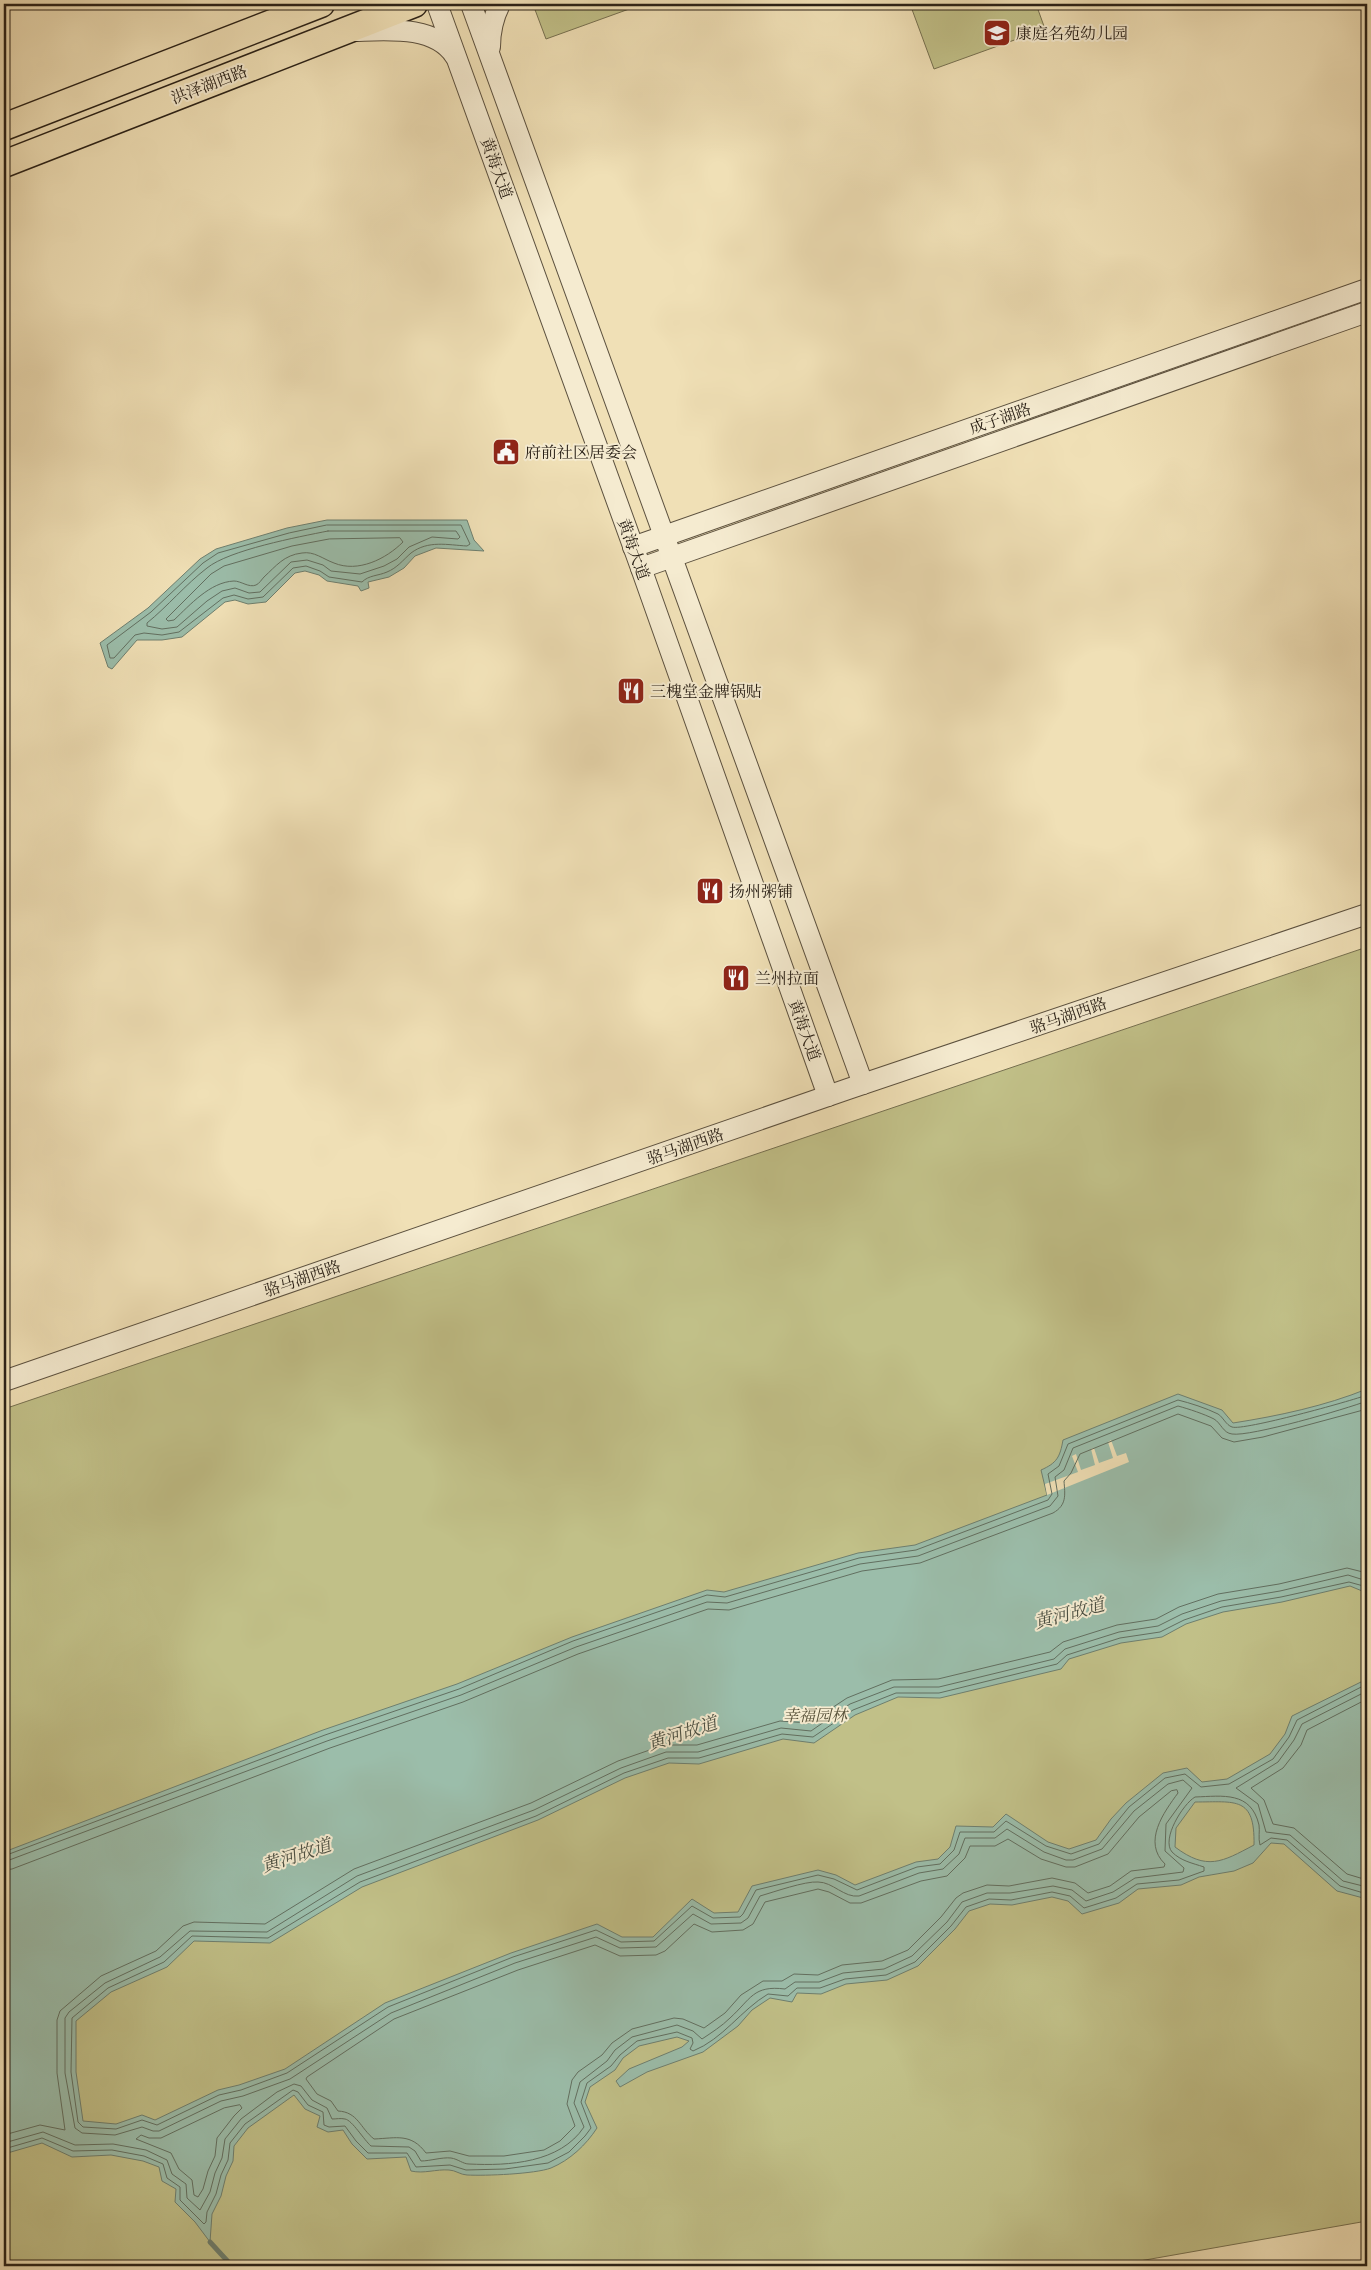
<svg xmlns="http://www.w3.org/2000/svg" width="1371" height="2270" viewBox="0 0 1371 2270" font-family="'Gentium Book Plus','Noto Serif SC',serif">
	<rect width="100%" height="100%" fill="#f0e0b6"/>
	<filter id="stains"><feTurbulence type="fractalNoise" baseFrequency=".004" numOctaves="4"/><feColorMatrix values="0 0 0 0 .2 0 0 0 0 .09 0 0 0 0 .02 0 0 0 .5 -.17"/></filter>
	<radialGradient id="worn" r=".72"><stop offset=".6" stop-color="#630" stop-opacity="0"/><stop offset="1" stop-color="#630" stop-opacity=".3"/></radialGradient>
	<g fill="#c1c088" stroke="#767050">
		<polygon points="544,4 643,4 546,39 534,7"/>
		<polygon points="910,4 1036,4 1045,29 934,69"/>
		<polygon points="1367,947 1367,2221 1111,2266 4,2266 4,1409"/>
	</g>
	<g fill="#9bbdaa" stroke="#6e7f6f" fill-rule="evenodd">
		<polygon points="327,520 467,520 474,540 484,551 436,548 415,556 404,568 389,577 368,582 369,588 361,591 358,586 327,581 319,575 305,571 295,573 266,602 248,604 235,600 225,602 182,637 162,640 137,640 112,669 108,667 100,643 148,608 200,559 216,549 287,528"/>
		<path d="M 1367,1389 L 1367,1593 L 1350,1586 L 1282,1602 L 1223,1612 L 1186,1624 L 1162,1637 L 1121,1643 L 1069,1659 L 1061,1669 L 940,1698 L 898,1697 L 855,1715 L 814,1743 L 783,1739 L 699,1764 L 669,1763 L 625,1778 L 538,1820 L 362,1887 L 270,1943 L 194,1941 L 167,1967 L 111,1992 L 76,2021 L 76,2072 L 83,2121 L 116,2124 L 142,2115 L 155,2120 L 218,2090 L 239,2085 L 285,2069 L 385,2003 L 511,1953 L 597,1924 L 622,1937 L 653,1937 L 692,1899 L 714,1913 L 738,1912 L 752,1886 L 818,1870 L 836,1875 L 855,1885 L 916,1862 L 938,1859 L 950,1847 L 956,1826 L 993,1827 L 1006,1814 L 1048,1842 L 1069,1849 L 1096,1840 L 1111,1819 L 1126,1803 L 1163,1773 L 1187,1768 L 1202,1782 L 1227,1779 L 1270,1754 L 1285,1734 L 1292,1716 L 1367,1679 L 1367,1899 L 1337,1891 L 1284,1844 L 1271,1843 L 1253,1863 L 1234,1871 L 1199,1877 L 1181,1885 L 1138,1889 L 1119,1903 L 1082,1914 L 1068,1901 L 1052,1897 L 1012,1905 L 990,1904 L 969,1911 L 955,1929 L 918,1966 L 887,1980 L 846,1984 L 821,1994 L 797,1993 L 792,2002 L 770,1998 L 752,2010 L 738,2026 L 703,2052 L 647,2072 L 620,2087 L 616,2081 L 629,2069 L 682,2047 L 689,2041 L 677,2037 L 639,2046 L 623,2058 L 615,2070 L 590,2087 L 585,2102 L 597,2128 C 586,2145 570,2160 551,2168 C 535,2174 485,2176 467,2175 C 461,2175 455,2170 449,2170 C 436,2169 424,2174 411,2171 L 406,2157 L 367,2159 L 352,2144 L 343,2130 L 328,2132 L 317,2127 L 320,2116 L 305,2109 L 294,2095 L 248,2128 L 234,2146 L 233,2161 L 226,2176 L 221,2196 L 212,2214 L 210,2242 L 195,2222 L 175,2202 L 176,2189 L 162,2181 L 159,2167 L 143,2161 L 111,2155 L 72,2157 L 42,2143 L 4,2154 L 4,1852 L 323,1730 L 457,1684 L 572,1637 L 707,1590 L 724,1592 L 858,1553 L 915,1545 L 1047,1495 L 1041,1470 C 1057,1463 1060,1457 1063,1440 L 1178,1394 L 1222,1410 L 1233,1423 C 1278,1416 1325,1406 1367,1389 ZM 1195,1802 C 1236,1802 1255,1796 1254,1845 C 1222,1862 1207,1871 1175,1847 L 1176,1828 Z"/>
	</g>
	<polygon fill="#f0e0b6" points="1111,1440 1117,1456 1126,1453 1129,1462 1047,1495 1045,1484 1078,1472 1072,1456 1076,1454 1081,1470 1095,1465 1091,1449 1094,1448 1099,1463 1113,1458 1108,1442"/>
	<g fill="none" stroke-linecap="round" stroke-linejoin="round">
		<g stroke="#626f60" stroke-width="1">
			<path d="M 327,525 L 461,525 L 470,544 L 467,546 C 448,545 428,540 411,553 C 403,560 397,568 387,572 C 378,576 369,575 362,582 L 329,577 L 320,571 L 306,566 L 293,568 L 263,597 L 248,599 L 234,595 L 223,598 L 179,632 L 162,635 L 144,633 L 135,635 L 114,658 L 110,658 L 107,645 L 151,612 L 203,563 L 218,553 L 289,533 Z"/>
			<path d="M 328,531 L 456,531 L 460,537 L 458,539 L 432,537 L 409,547 L 397,559 L 384,566 L 360,574 L 331,571 L 323,565 L 307,560 L 291,562 L 260,592 L 249,593 L 235,588 L 222,591 L 207,601 L 177,627 L 162,629 L 147,626 L 147,623 C 168,606 185,585 207,568 C 229,550 298,537 328,531 Z"/>
			<path d="M 400,538 L 403,542 C 386,559 358,573 334,563 C 323,559 314,551 302,553 C 284,555 276,566 264,577 C 262,579 259,584 256,585 C 249,588 241,581 234,581 C 210,582 190,605 174,620 L 168,621 L 166,619 L 211,574 L 224,566 L 292,546 L 329,539 Z"/>
			<polyline points="1367,1587 1349,1582 1281,1597 1222,1607 1184,1620 1160,1632 1120,1638 1067,1655 1057,1664 939,1693 896,1693 853,1710 813,1737 782,1734 699,1758 668,1758 624,1773 536,1816 360,1882 268,1938 192,1936 164,1962 108,1988 72,2018 71,2072 78,2122 83,2127 116,2129 142,2120 157,2125 219,2095 241,2090 287,2073 388,2007 513,1957 596,1930 621,1942 654,1941 692,1906 713,1918 740,1917 743,1914 756,1890 818,1875 834,1879 857,1890 917,1867 940,1864 954,1850 960,1832 994,1832 1006,1821 1046,1846 1071,1854 1099,1844 1129,1807 1165,1778 1185,1774 1201,1787 1229,1784 1273,1759 1289,1737 1297,1720 1367,1684"/>
			<polyline points="1367,1691 1302,1724 1294,1740 1278,1762 1236,1788 1258,1804 1266,1832 1290,1835 1343,1881 1367,1887"/>
			<polyline points="1367,1699 1307,1730 1301,1745 1283,1768 1251,1788 1264,1800 1273,1824 1294,1828 1347,1874 1367,1880"/>
			<path d="M 1177,1790 L 1178,1793 C 1164,1812 1142,1842 1165,1864 L 1164,1867 L 1131,1871 L 1110,1886 L 1088,1893 L 1075,1883 L 1052,1878 L 1009,1886 L 987,1885 L 963,1893 L 956,1898 L 941,1917 L 908,1950 L 882,1961 L 842,1965 L 818,1975 L 794,1974 L 782,1981 L 763,1981 L 741,1995 L 725,2013 L 704,2028 L 683,2019 L 674,2018 L 632,2029 L 612,2043 L 602,2055 L 578,2072 L 572,2080 L 567,2104 L 575,2126 L 560,2141 L 544,2150 L 504,2156 L 469,2156 L 450,2151 L 426,2153 C 411,2133 397,2138 374,2139 C 360,2128 358,2112 338,2111 L 331,2101 L 317,2094 L 306,2079 L 307,2077 L 394,2019 L 518,1970 L 595,1945 L 620,1956 L 656,1955 L 665,1951 L 694,1924 L 712,1932 L 743,1930 L 753,1924 L 765,1902 L 818,1889 L 829,1892 L 850,1903 L 861,1903 L 921,1881 L 947,1876 L 965,1858 L 970,1846 L 995,1846 L 1008,1839 L 1041,1859 L 1066,1867 L 1075,1867 L 1108,1854 L 1139,1817 L 1171,1791 Z"/>
			<path d="M 4,1856 L 325,1735 L 459,1689 L 573,1641 L 707,1595 L 725,1597 L 859,1558 L 916,1550 L 1048,1500 L 1052,1494 L 1048,1474 L 1059,1466 L 1068,1444 L 1178,1400 C 1190,1403 1206,1408 1218,1414 C 1223,1417 1226,1425 1232,1427 C 1243,1431 1351,1401 1367,1395"/>
			<path d="M 4,1862 L 327,1741 L 461,1695 L 576,1647 L 707,1602 L 727,1603 L 860,1564 L 918,1556 L 1050,1506 L 1058,1496 L 1055,1477 L 1064,1470 L 1073,1448 L 1178,1406 C 1189,1409 1204,1414 1214,1419 C 1221,1423 1223,1433 1232,1434 C 1250,1437 1346,1409 1367,1401"/>
			<path d="M 4,1870 L 12,1869 L 330,1748 L 463,1702 L 578,1654 L 708,1609 L 729,1610 L 862,1571 L 920,1563 L 1053,1513 C 1067,1505 1065,1495 1064,1481 L 1071,1473 L 1080,1454 L 1178,1414 L 1211,1426 L 1222,1438 L 1234,1442 L 1263,1437 L 1367,1409"/>
			<polygon points="240,2105 242,2108 234,2116 217,2138 215,2156 208,2171 203,2189 198,2197 194,2195 192,2180 179,2169 171,2153 136,2139 141,2135 149,2138 161,2138 224,2108"/>
			<polyline points="4,2135 40,2125 65,2130 57,2073 57,2020 60,2011 101,1976 156,1951 183,1926 194,1922 265,1924 354,1869 531,1803 618,1761 664,1745 697,1745 780,1721 809,1723 847,1698 892,1680 938,1679 1050,1652 1063,1642 1117,1625 1156,1619 1179,1607 1218,1594 1279,1584 1347,1568 1367,1573"/>
			<path d="M 4,2143 L 43,2132 L 75,2145 L 113,2144 L 146,2150 L 167,2160 L 172,2174 L 186,2184 L 187,2198 L 200,2210 L 210,2192 L 215,2173 L 222,2158 L 225,2139 L 241,2119 L 277,2092 L 294,2084 L 301,2086 L 312,2100 L 327,2108 L 332,2119 C 336,2119 341,2118 345,2119 C 352,2120 364,2140 371,2146 L 409,2147 L 415,2151 L 421,2161 C 430,2161 442,2157 451,2158 C 458,2159 463,2164 469,2164 C 509,2166 560,2163 584,2127 L 574,2103 L 580,2082 L 607,2061 L 615,2050 L 632,2037 L 677,2025 L 693,2031 L 702,2039 C 711,2033 722,2026 730,2018 C 751,1999 753,1985 785,1989 L 795,1982 L 819,1982 L 843,1973 L 884,1969 L 912,1956 L 947,1922 L 962,1902 L 987,1893 L 1010,1893 L 1053,1886 L 1072,1890 L 1086,1901 L 1113,1892 L 1135,1878 L 1183,1872 L 1184,1868 L 1165,1851 L 1166,1824 L 1192,1788 L 1183,1780 L 1168,1784 L 1134,1811 L 1102,1849 L 1073,1860 L 1066,1860 L 1044,1852 L 1007,1829 L 995,1838 L 965,1838 L 959,1854 L 943,1869 L 919,1873 L 859,1896 C 844,1898 833,1882 818,1882 C 805,1881 774,1892 760,1896 L 748,1918 L 741,1923 L 711,1924 L 693,1914 L 656,1947 L 620,1948 L 596,1937 L 515,1963 L 391,2013 L 290,2079 L 243,2096 L 221,2101 L 159,2131 L 153,2131 L 142,2127 L 115,2135 L 82,2133 L 75,2128 L 65,2073 L 65,2018 L 69,2012 L 105,1983 L 160,1957 L 190,1931 L 267,1932 L 357,1876 L 534,1810 L 621,1768 L 666,1752 L 698,1752 L 781,1728 L 811,1731 L 850,1704 L 894,1687 L 939,1687 L 1054,1659 L 1065,1649 L 1119,1632 L 1158,1626 L 1182,1614 L 1221,1601 L 1280,1591 L 1348,1575 L 1367,1581"/>
			<path d="M 4,2149 L 42,2138 L 73,2151 L 112,2150 L 144,2156 L 163,2164 L 167,2178 L 180,2187 L 180,2200 L 204,2224 L 206,2222 L 207,2212 L 216,2194 L 221,2175 L 228,2160 L 230,2143 L 245,2124 L 293,2090 L 298,2092 L 308,2105 L 323,2112 L 324,2125 L 329,2127 L 345,2126 L 356,2141 L 368,2153 L 407,2153 L 416,2167 L 450,2165 L 466,2170 L 505,2169 L 548,2163 L 569,2152 L 585,2136 L 591,2128 L 581,2102 L 587,2083 L 611,2066 L 620,2055 L 637,2041 L 677,2032 L 692,2038 L 693,2043 L 690,2049 L 693,2051 C 723,2039 741,2010 768,1994 L 788,1996 L 797,1988 L 820,1988 L 845,1979 L 886,1975 L 915,1962 L 951,1926 L 966,1907 L 989,1899 L 1011,1900 L 1052,1892 L 1070,1896 L 1084,1908 L 1116,1898 L 1137,1884 L 1179,1880 L 1204,1871 L 1204,1867 C 1192,1863 1181,1861 1172,1852 C 1161,1839 1183,1804 1195,1797 C 1223,1796 1251,1791 1259,1825 C 1260,1831 1258,1838 1260,1845 L 1271,1838 L 1287,1840 L 1340,1886 L 1367,1894"/>
		</g>
		<polyline stroke="#6e7f6f" stroke-width="5" points="210,2242 232,2266"/>
		<g stroke="#5c513f" stroke-width="22">
			<g id="tertiary">
				<polyline points="437,4 641,568 828,1096"/>
				<polyline points="471,4 863,1084"/>
				<path d="M 355,31 C 387,30 435,25 455,56"/>
				<path d="M 490,47 C 490,31 493,18 500,4"/>
				<polyline points="633,547 1367,289"/>
				<polyline points="641,568 1367,312"/>
				<polyline points="4,1381 848,1089 1367,914"/>
			</g>
		</g>
		<g stroke="#2a2117" stroke-width="29">
			<g id="primary">
				<polyline points="4,127 321,4"/>
				<polyline points="4,164 414,4"/>
			</g>
		</g>
		<use href="#tertiary" stroke="#f5ebd0" stroke-width="20"/>
		<use href="#primary" stroke="#f0e0b6" stroke-width="26"/>
	</g>
	<defs>
		<g id="school-square" transform="scale(1.4375)"><rect x="-9" y="-9" width="18" height="18" rx="4" fill="#8f2418" stroke="#f5ebd0"/><path d="M0-5L7-2L0 1L-7-2ZM-4 1L0 2.5L4 1V4Q0 6-4 4Z" fill="#fff"/></g>
		<g id="civic-square" transform="scale(1.4375)"><rect x="-9" y="-9" width="18" height="18" rx="4" fill="#8f2418" stroke="#f5ebd0"/><path d="M-.6-6.5H3V-4.5H.6V-3L4-1V1h2V6H-6V1h2V-1L-.6-3ZM-1.2 2.5V6h2.4V2.5Z" fill="#fff"/></g>
		<g id="restaurant-square" transform="scale(1.4375)"><rect x="-9" y="-9" width="18" height="18" rx="4" fill="#8f2418" stroke="#f5ebd0"/><path d="M-5-6h1v4h1v-4h1v4h1v-4h1v5L-1.5 .5V6h-2V.5L-5-1ZM5-6V6H3V1.5H1.5Q1.5-4 5-6Z" fill="#fff"/></g>
	</defs>
	<g fill-rule="evenodd">
		<use href="#school-square" x="997" y="33"/>
		<use href="#civic-square" x="506" y="452"/>
		<use href="#restaurant-square" x="631" y="691"/>
		<use href="#restaurant-square" x="710" y="891"/>
		<use href="#restaurant-square" x="736" y="978"/>
	</g>
	<g text-anchor="middle" dominant-baseline="central" stroke-width="4" stroke-linejoin="round" paint-order="stroke">
		<g font-size="16" fill="#2a2117" stroke="#f5ebd0" text-anchor="start">
			<text x="1016" y="33">康庭名苑幼儿园</text>
			<text x="525" y="452">府前社区居委会</text>
			<text x="650" y="691">三槐堂金牌锅贴</text>
			<text x="729" y="891">扬州粥铺</text>
			<text x="755" y="978">兰州拉面</text>
		</g>
		<g font-size="16" fill="#2a2117" stroke="#f5ebd0">
			<text transform="translate(209 84) rotate(-21)">洪泽湖西路</text>
			<text transform="translate(497 168) rotate(70)">黄海大道</text>
			<text transform="translate(1000 418) rotate(-19)">成子湖路</text>
			<text transform="translate(634 549) rotate(70)">黄海大道</text>
			<text transform="translate(1068 1015) rotate(-19)">骆马湖西路</text>
			<text transform="translate(805 1030) rotate(70)">黄海大道</text>
			<text transform="translate(685 1146) rotate(-19)">骆马湖西路</text>
			<text transform="translate(302 1278) rotate(-19)">骆马湖西路</text>
		</g>
		<g font-size="16" font-style="italic" fill="#575139" stroke="#f5ebd0">
			<text x="815" y="1715">幸福园林</text>
		</g>
		<g font-size="18" font-style="italic" fill="#4c5043" stroke="#f5ebd0">
			<text transform="translate(1069 1613) rotate(-15)">黄河故道</text>
			<text transform="translate(682 1733) rotate(-18)">黄河故道</text>
			<text transform="translate(296 1855) rotate(-18)">黄河故道</text>
		</g>
	</g>
	<rect width="1371" height="2270" fill="none" stroke="#f0e0b6" stroke-width="20"/>
	<rect x="5" y="5" width="1361" height="2260" fill="none" stroke="#2a2117" stroke-width="2.5"/>
	<rect x="10" y="10" width="1351" height="2250" fill="none" stroke="#2a2117"/>
	<rect width="100%" height="100%" filter="url(#stains)"/>
	<rect width="100%" height="100%" fill="url(#worn)"/>
</svg>
